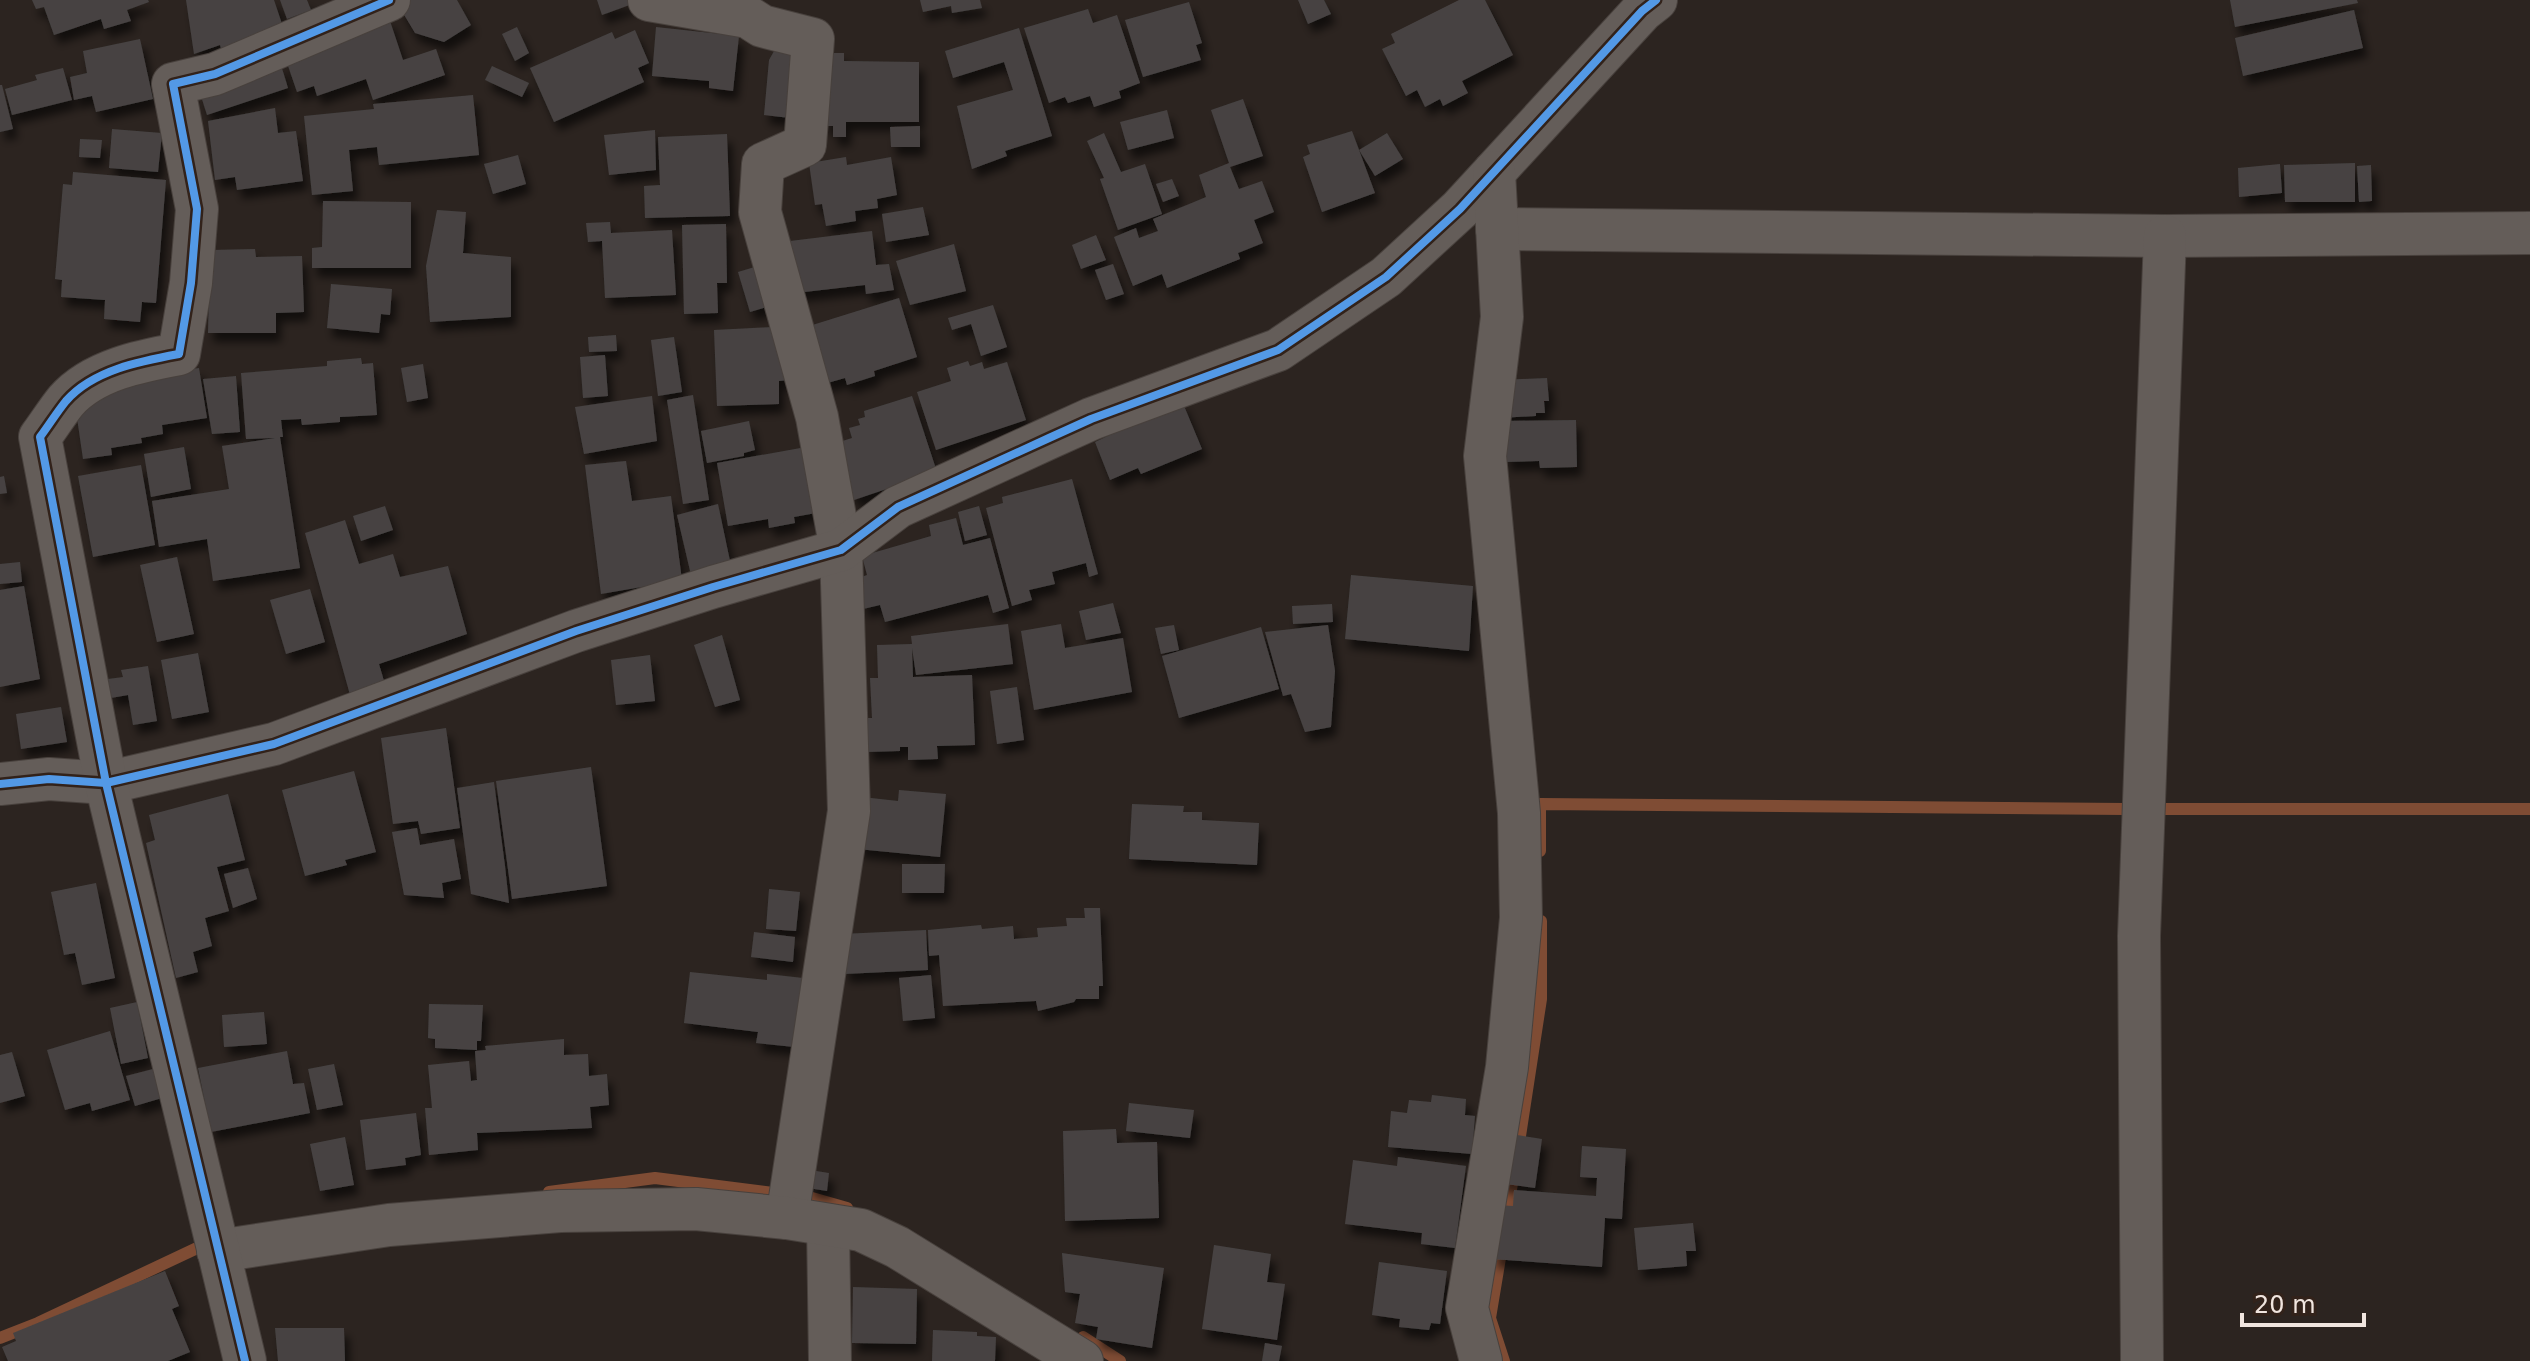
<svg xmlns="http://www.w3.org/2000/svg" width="2530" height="1361" viewBox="0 0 2530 1361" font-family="'DejaVu Sans',sans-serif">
	<defs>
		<filter id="shadow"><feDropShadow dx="5" dy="9" stdDeviation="4" flood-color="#0009"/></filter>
	</defs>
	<rect width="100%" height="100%" fill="#2c2420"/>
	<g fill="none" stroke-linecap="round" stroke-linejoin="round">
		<g stroke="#7f4c34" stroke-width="12">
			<polyline points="1540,851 1540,804 2125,809 2530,809"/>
			<polyline points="1518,1149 1541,999 1541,921"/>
			<polyline points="549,1192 655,1178 812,1198 847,1208"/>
			<polyline points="1506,1220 1514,1171"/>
			<polyline points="1502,1246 1490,1318 1504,1361"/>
			<polyline points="1083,1337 1120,1361"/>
			<polyline points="0,1338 38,1323 212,1241"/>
		</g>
	</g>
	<g fill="#464343" filter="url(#shadow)">
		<polygon points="32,0 148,0 149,2 127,10 131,21 104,29 101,19 54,35 44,7 36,9"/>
		<polygon points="186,0 274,0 285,33 222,52 220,45 194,54"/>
		<polygon points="280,0 307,0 311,10 287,19"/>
		<polygon points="407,0 457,0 471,25 444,42 415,33 400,8"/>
		<polygon points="597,0 634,0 635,3 602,15"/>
		<polygon points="920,0 980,0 982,8 952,13 951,6 923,12"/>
		<polygon points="1298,0 1324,0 1331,14 1308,24"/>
		<polygon points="1459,0 1485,0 1513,55 1462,81 1468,93 1443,106 1440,99 1425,107 1417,90 1406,96 1382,49 1395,43 1391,34"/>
		<polygon points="2230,0 2357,0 2358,3 2235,27"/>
		<polygon points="1189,2 1202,43 1196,45 1201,60 1143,77 1125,20"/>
		<polygon points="1088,9 1093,23 1117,15 1140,83 1119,91 1121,98 1094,107 1090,96 1068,103 1065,97 1049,103 1024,28"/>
		<polygon points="2354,10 2363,48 2243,76 2235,38"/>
		<polygon points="389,18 403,60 436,49 445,75 373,100 366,79 317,96 314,86 297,92 286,60"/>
		<polygon points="517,27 529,53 515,61 502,34"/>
		<polygon points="656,27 739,36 733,91 709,88 709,81 652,76"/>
		<polygon points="1019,28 1052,136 1005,151 1007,156 972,169 957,106 1013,90 1004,62 953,78 945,51"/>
		<polygon points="635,30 649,63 638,68 644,82 554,122 530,68 612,32 615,39"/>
		<polygon points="140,39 153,99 96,112 92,96 74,100 70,77 87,73 83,51"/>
		<polygon points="778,44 794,45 790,118 764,115 769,60"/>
		<polygon points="832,53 844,53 844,61 919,62 919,122 846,122 846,137 833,137 833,126 824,126"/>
		<polygon points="281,65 288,88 207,115 200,93"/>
		<polygon points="492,66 529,83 522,97 485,80"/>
		<polygon points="63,68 72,100 12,115 5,89 37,80 35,75"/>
		<polygon points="0,85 2,85 13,129 0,132"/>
		<polygon points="473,95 479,155 379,165 377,147 349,150 353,191 312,195 304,116 374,109 373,104"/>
		<polygon points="1243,99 1263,156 1230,167 1239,189 1262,181 1274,212 1254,220 1263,243 1238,253 1240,259 1167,288 1162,274 1133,286 1114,237 1136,228 1139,238 1158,231 1153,219 1206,197 1199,175 1229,163 1211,110"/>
		<polygon points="275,108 278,133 296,131 303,181 237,190 235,177 215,180 208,121"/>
		<polygon points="1167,110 1174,138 1128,150 1120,122"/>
		<polygon points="920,126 920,147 891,147 890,127"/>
		<polygon points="112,129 162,133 158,172 109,168"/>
		<polygon points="655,130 656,170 609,175 604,135"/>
		<polygon points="1352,131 1375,193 1322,212 1303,157 1310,154 1307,145"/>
		<polygon points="1104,133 1121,172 1145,164 1162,214 1118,230 1100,179 1104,178 1087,141"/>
		<polygon points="1387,133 1403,159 1375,176 1359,150"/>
		<polygon points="727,134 730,216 645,218 644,186 660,185 658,137"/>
		<polygon points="80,139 102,140 100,158 79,157"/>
		<polygon points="518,155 526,184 493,194 484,164"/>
		<polygon points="846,157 847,165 891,157 897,195 877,199 878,208 855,211 856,221 826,226 822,204 815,205 809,163"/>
		<polygon points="2355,163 2355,202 2285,202 2284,165"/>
		<polygon points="2280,164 2282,193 2239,197 2238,168"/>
		<polygon points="2371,165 2372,201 2359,202 2357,166"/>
		<polygon points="73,172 166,180 156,303 142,302 140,322 104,319 105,300 61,297 62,280 55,279 63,184 72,185"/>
		<polygon points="1172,179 1179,196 1163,202 1156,184"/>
		<polygon points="323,201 411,202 411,268 312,268 312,248 322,247"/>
		<polygon points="923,207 929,235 886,242 882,214"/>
		<polygon points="437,210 466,212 463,253 511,257 511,317 430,322 426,266"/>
		<polygon points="610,222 611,233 672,230 676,295 605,298 602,241 588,242 586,223"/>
		<polygon points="726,224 727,283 717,283 718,313 684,314 682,225"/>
		<polygon points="872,231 876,265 889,264 894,290 866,294 865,285 796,293 790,241"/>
		<polygon points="1096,235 1106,260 1081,269 1072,245"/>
		<polygon points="954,244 966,291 910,305 896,261"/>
		<polygon points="255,249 256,257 302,256 304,312 276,313 276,333 208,333 210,250"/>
		<polygon points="1113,264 1124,294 1106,300 1095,270"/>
		<polygon points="758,266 770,306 750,312 738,272"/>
		<polygon points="331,284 392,289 390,315 381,314 379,333 327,328"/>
		<polygon points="899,298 917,357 874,371 875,376 847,385 845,378 824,384 806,327"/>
		<polygon points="993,305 1007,347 981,356 971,324 952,330 948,318"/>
		<polygon points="773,327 774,342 781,342 789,380 779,381 779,404 717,406 714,330"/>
		<polygon points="616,335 617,351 589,352 588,337"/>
		<polygon points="674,337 682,392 658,396 651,340"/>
		<polygon points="605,355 608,396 583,398 580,357"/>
		<polygon points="361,358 362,364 373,363 377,415 340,417 340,422 302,425 301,419 281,420 283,437 280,437 300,568 213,581 207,539 159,547 152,501 229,489 222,446 275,438 246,439 241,373 327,366 327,361"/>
		<polygon points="968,361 970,366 982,362 984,369 1007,362 1026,420 936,450 917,392 951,381 947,368"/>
		<polygon points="423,364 428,398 407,402 401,368"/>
		<polygon points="199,368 207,418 162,425 163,434 141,438 142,443 111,448 112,455 83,459 76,411 132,378"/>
		<polygon points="236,376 240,432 212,434 203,379"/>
		<polygon points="1547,378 1549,401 1544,401 1545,413 1536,413 1536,416 1500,418 1498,380"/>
		<polygon points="693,395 709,500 683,504 667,400"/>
		<polygon points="652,396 657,441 584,454 575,407"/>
		<polygon points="912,396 940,481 910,481 854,500 836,443 852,438 849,428 860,425 858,419 865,417 864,411"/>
		<polygon points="1182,401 1202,449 1141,474 1138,468 1110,480 1095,442"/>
		<polygon points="1576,420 1577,467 1540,468 1539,461 1505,462 1504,421"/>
		<polygon points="749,421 755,450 744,453 744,456 707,463 701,431"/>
		<polygon points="184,447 191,489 151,497 144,454"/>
		<polygon points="806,447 816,513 794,517 795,523 769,528 768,519 728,526 717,463"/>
		<polygon points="626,461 632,501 671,496 682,580 601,594 585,465"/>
		<polygon points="141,465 155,545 93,557 78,476"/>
		<polygon points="4,476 7,493 0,494 0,477"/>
		<polygon points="1072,479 1098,574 1089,577 1086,563 1052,572 1055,584 1029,590 1032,600 1012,606 986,508 1003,503 1002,497"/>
		<polygon points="718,504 730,561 691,575 677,515"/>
		<polygon points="385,506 393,530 361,541 353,516"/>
		<polygon points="979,506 987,535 965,541 958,512"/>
		<polygon points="956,518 963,545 990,538 1009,608 993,613 988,595 885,622 880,605 863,609 856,579 867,575 862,556 931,536 929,525"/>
		<polygon points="345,520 359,564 393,554 400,577 448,566 467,634 379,664 387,691 352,702 305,533"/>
		<polygon points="177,557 194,634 157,642 140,565"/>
		<polygon points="20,562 22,582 0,584 0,564"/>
		<polygon points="1351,575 1473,586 1469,651 1345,639"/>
		<polygon points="24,586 40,679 0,687 0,590"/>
		<polygon points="310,589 325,642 286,654 270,600"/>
		<polygon points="1113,603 1121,633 1086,640 1079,611"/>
		<polygon points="1332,604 1333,622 1293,624 1292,606"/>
		<polygon points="1008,624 1013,664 916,675 912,648 913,677 972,675 975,745 937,746 938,759 908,760 908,747 900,747 900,751 867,752 866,718 872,718 870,678 878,678 877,645 912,644 911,636"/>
		<polygon points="1061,624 1065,648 1123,638 1132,692 1034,710 1021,631"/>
		<polygon points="1174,625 1179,650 1161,654 1155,628"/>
		<polygon points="1328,625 1335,671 1331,727 1305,732 1291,694 1283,696 1265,632"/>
		<polygon points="1261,627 1279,689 1179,718 1162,656"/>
		<polygon points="722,635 740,700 715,707 694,645"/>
		<polygon points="198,653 209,712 172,719 161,660"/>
		<polygon points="650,655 655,701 616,705 611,660"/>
		<polygon points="148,666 157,721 133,725 128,695 111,698 108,679 123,677 121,670"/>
		<polygon points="1017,687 1024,740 997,744 990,691"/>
		<polygon points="61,707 67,742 21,749 16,714"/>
		<polygon points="446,728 460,828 421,834 418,821 393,824 381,738"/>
		<polygon points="591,767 607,886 512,899 496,781"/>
		<polygon points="354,771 376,852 345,860 347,865 305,876 282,790"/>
		<polygon points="494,782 505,866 509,903 471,894 457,788"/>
		<polygon points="899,790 946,794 940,857 857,849 862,797 898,801"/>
		<polygon points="228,794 245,860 217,867 229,911 205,918 212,946 193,952 198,972 176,978 146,843 155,840 149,815"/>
		<polygon points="1132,804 1184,806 1183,812 1202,812 1202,820 1259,823 1257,865 1129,859"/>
		<polygon points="417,828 420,845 454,839 461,879 442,883 444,898 404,895 392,832"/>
		<polygon points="902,864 945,864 944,893 902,893"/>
		<polygon points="248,868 257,899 233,908 224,874"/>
		<polygon points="96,883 115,978 82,985 75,953 64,955 51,892"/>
		<polygon points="769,889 800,892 796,931 766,929"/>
		<polygon points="1084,908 1100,908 1103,986 1099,986 1099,999 1076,999 1074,1002 1038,1011 1036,1001 943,1006 939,955 929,956 928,930 981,925 982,929 1013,926 1014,939 1038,937 1037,928 1067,926 1066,918 1085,918"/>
		<polygon points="926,930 928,970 844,974 842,934"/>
		<polygon points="754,932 795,937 793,962 751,957"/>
		<polygon points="690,972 767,980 767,974 803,978 794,1047 756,1043 758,1032 684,1023"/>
		<polygon points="931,975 935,1018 903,1021 899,978"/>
		<polygon points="137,1002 148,1058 121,1064 110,1008"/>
		<polygon points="429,1004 483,1005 481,1041 477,1041 477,1050 435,1048 435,1039 428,1038"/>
		<polygon points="264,1012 267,1044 224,1047 222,1015"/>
		<polygon points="110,1031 130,1100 92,1111 90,1103 65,1110 47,1050"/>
		<polygon points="564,1039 564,1055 588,1054 589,1076 607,1074 609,1105 590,1107 592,1128 477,1133 478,1150 429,1155 425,1108 432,1108 428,1065 469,1061 471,1081 477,1080 475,1051 486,1050 485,1046"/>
		<polygon points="287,1051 293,1084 304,1083 310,1113 211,1132 198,1068"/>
		<polygon points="12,1052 25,1096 0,1103 0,1055"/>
		<polygon points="334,1064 343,1105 317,1110 308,1069"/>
		<polygon points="153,1069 162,1098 135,1106 126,1076"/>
		<polygon points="1432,1095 1466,1099 1465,1115 1475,1116 1472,1154 1388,1147 1391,1111 1407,1113 1409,1100 1431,1102"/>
		<polygon points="1129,1103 1194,1110 1190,1138 1126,1131"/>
		<polygon points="416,1113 421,1155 405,1158 406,1165 366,1170 360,1120"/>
		<polygon points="1116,1129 1117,1143 1157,1142 1159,1218 1065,1221 1063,1131"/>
		<polygon points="1505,1133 1542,1139 1535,1188 1498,1183"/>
		<polygon points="345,1137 354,1185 320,1191 310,1144"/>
		<polygon points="1582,1146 1626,1149 1622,1219 1605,1218 1602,1267 1492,1259 1496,1205 1513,1206 1514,1190 1596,1196 1597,1178 1580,1177"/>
		<polygon points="1398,1157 1466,1166 1455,1248 1421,1244 1422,1233 1345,1224 1353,1160 1397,1166"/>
		<polygon points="810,1170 829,1173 827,1191 808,1188"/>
		<polygon points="1693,1223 1696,1251 1686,1251 1687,1266 1638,1270 1634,1228"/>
		<polygon points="1214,1245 1271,1254 1267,1282 1285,1284 1277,1340 1202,1329"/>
		<polygon points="1062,1253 1164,1268 1152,1348 1096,1339 1098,1327 1075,1323 1080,1294 1065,1292"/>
		<polygon points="1379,1262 1447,1271 1440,1324 1431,1323 1429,1330 1399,1327 1400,1319 1372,1315"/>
		<polygon points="165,1271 179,1306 172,1309 190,1352 168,1361 8,1361 2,1347 16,1341 13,1333"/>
		<polygon points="853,1287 917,1289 916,1344 852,1343"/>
		<polygon points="275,1328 344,1328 345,1361 278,1361"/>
		<polygon points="933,1330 977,1332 977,1336 996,1337 995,1361 932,1361"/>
		<polygon points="1265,1343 1282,1346 1279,1361 1262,1361"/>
	</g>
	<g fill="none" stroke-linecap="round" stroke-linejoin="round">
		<g stroke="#48413d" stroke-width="44">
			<g id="minor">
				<polyline points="649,0 748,17 762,26 813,39 805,145 763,164 760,212 817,417 841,550 849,811 787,1218"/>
				<polyline points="1497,229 2165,236 2530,233"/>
				<polyline points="0,784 49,779 106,783 274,744 576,631 713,587 841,550 898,507 1049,438 1091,419 1278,350 1386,277 1460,209 1642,11 1656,0"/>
				<polyline points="828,1225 830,1361"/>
				<polyline points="218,1251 389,1225 560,1211 696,1209 787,1218 861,1230 897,1247 1082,1361"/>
				<path d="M 245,1361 L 106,783 L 40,437 C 49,425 57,412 66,401 C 93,370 141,361 179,354 L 191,283 L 197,209 L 173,84 L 215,74 L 389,0"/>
				<polyline points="1481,1361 1467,1308 1507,1067 1521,918 1519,813 1485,456 1502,317 1494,172"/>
				<polyline points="2142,1361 2139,936 2165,236"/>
			</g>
		</g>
		<use href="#minor" stroke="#645d59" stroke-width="42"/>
		<g stroke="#32221a" stroke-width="13">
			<g id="cycleway">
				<polyline points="0,784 49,779 106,783 274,744 576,631 713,587 841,550 898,507 1049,438 1091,419 1278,350 1386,277 1460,209 1642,11 1656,0"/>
				<path d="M 245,1361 L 106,783 L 40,437 C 49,425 57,412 66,401 C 93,370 141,361 179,354 L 191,283 L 197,209 L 173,84 L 215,74 L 389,0"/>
			</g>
		</g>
		<use href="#cycleway" stroke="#5399e6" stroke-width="8"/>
	</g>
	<path d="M2242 1313v12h122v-12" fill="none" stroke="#f0e5df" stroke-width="4"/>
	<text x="2254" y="1313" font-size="24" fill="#f0e5df" stroke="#32221a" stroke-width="6" paint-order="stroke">20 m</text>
</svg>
